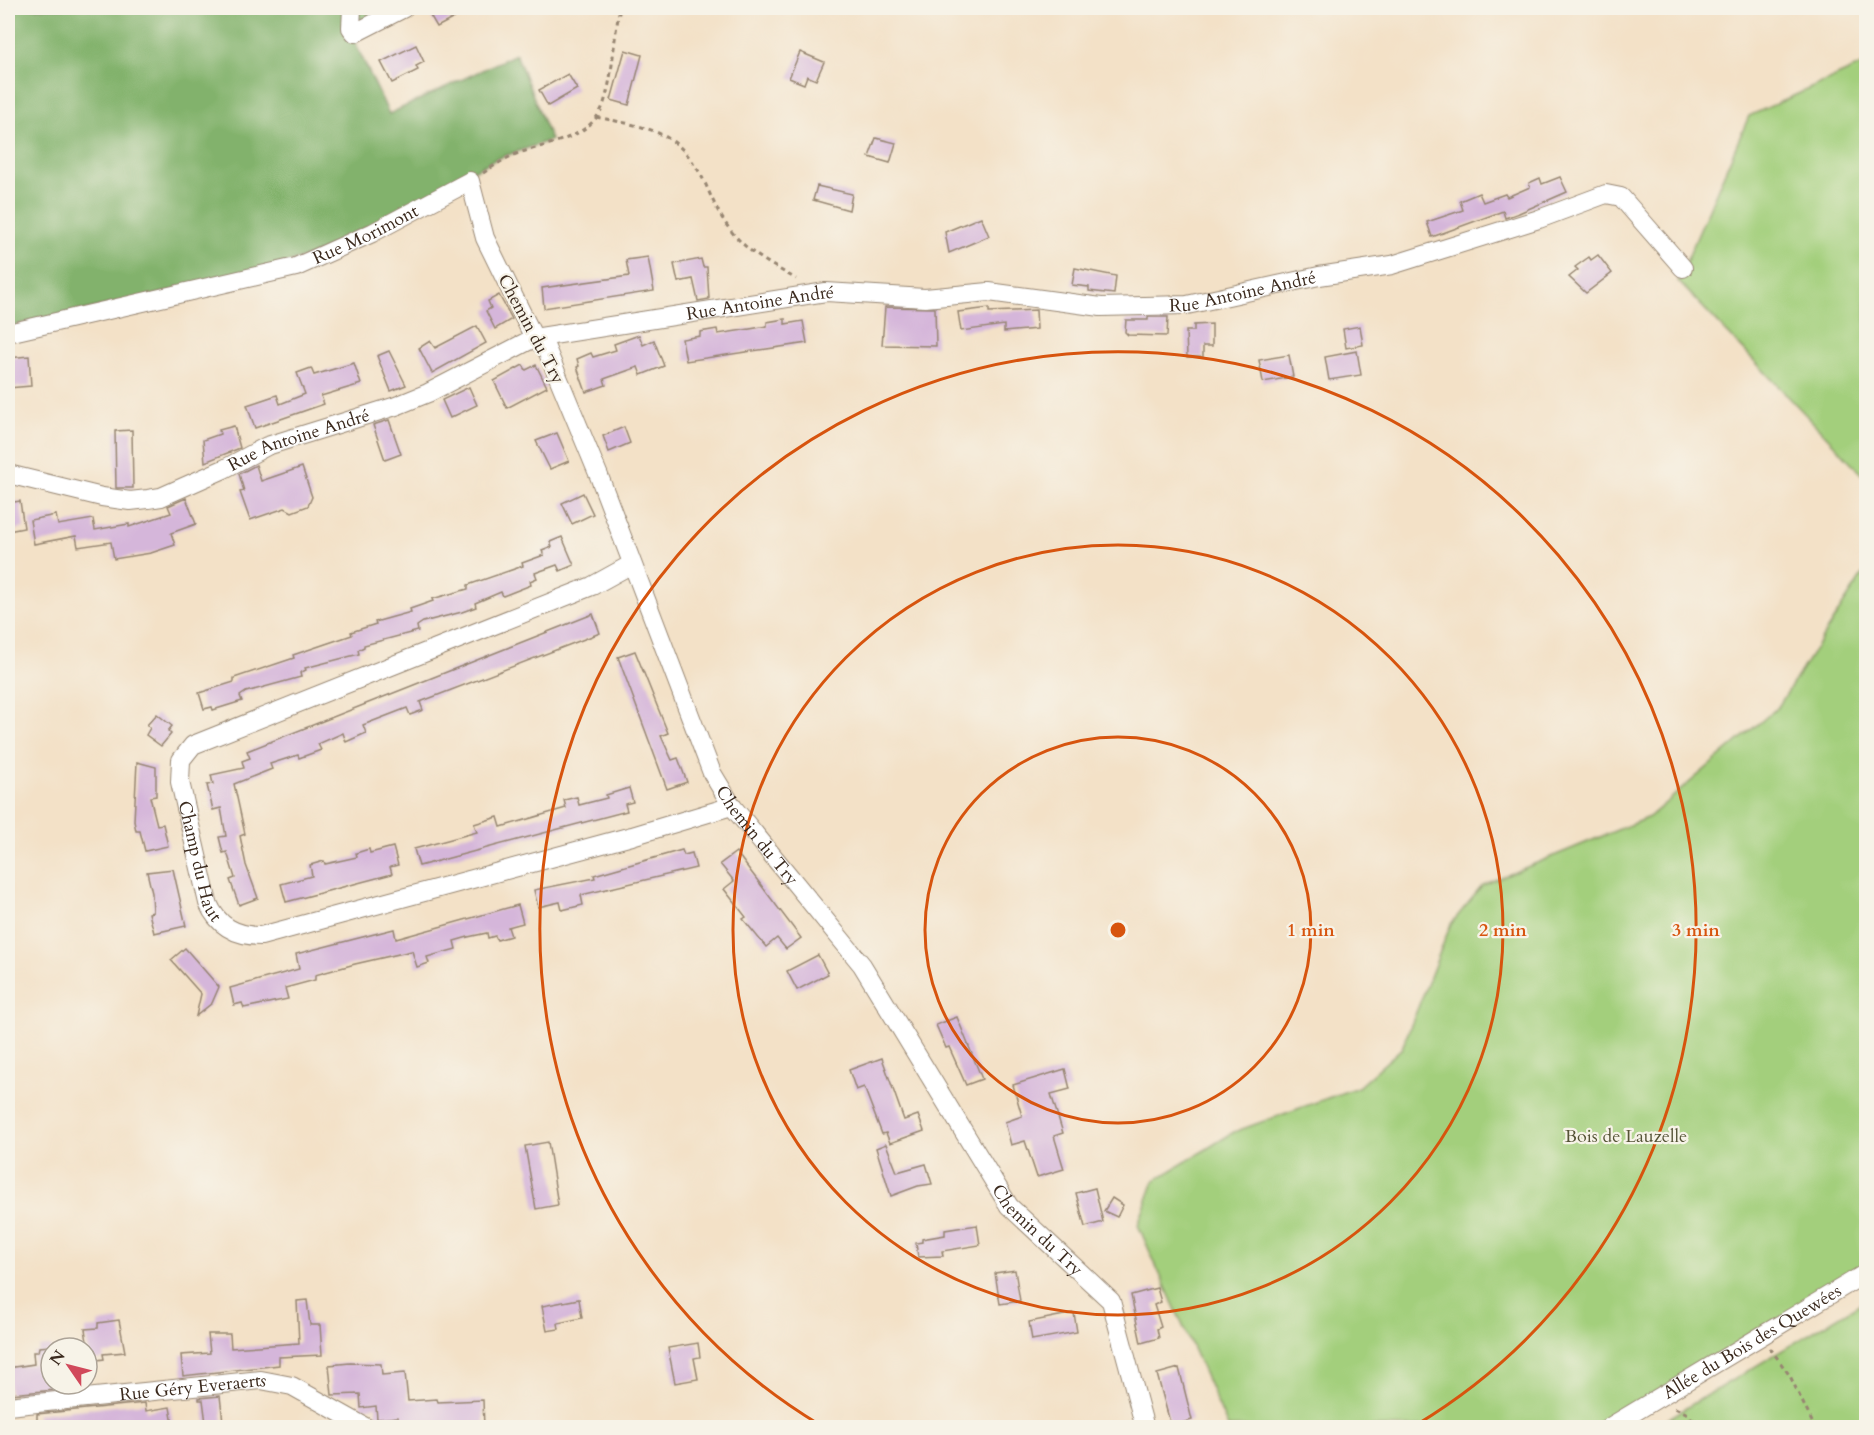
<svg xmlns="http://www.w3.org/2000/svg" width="1874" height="1435" viewBox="0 0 1874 1435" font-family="Cardo,serif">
	<rect width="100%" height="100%" fill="#f7f3e8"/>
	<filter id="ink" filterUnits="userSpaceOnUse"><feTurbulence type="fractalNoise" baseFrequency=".0167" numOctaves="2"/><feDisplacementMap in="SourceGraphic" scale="12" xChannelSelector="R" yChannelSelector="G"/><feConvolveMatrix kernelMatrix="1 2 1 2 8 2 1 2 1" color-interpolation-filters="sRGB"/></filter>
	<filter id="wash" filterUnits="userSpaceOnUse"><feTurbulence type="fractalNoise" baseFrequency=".008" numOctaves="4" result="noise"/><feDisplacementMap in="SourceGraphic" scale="24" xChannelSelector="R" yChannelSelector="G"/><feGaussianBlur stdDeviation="1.35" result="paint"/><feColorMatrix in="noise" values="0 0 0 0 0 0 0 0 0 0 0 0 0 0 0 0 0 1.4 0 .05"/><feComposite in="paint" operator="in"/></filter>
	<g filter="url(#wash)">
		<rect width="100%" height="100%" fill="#f3e1c7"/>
		<g fill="#a3cf7c" stroke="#6f7c4d" stroke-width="1.5">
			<polygon points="1866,63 1866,478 1678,281 1749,116"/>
			<polygon points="1866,569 1866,1273 1608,1427 1228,1427 1138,1225 1154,1181 1234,1132 1358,1087 1402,1048 1451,924 1483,885 1649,817 1778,707"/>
			<polygon points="1866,1300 1866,1427 1654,1427"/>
		</g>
		<polygon fill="#82b26c" stroke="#5e6e45" stroke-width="1.5" points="8,8 395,8 350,32 389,114 516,54 551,140 496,159 322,251 262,272 12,326 8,322"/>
		<g id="blocks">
			<g fill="#d5b6da">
				<polygon points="426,8 473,8 437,27"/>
				<polygon points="416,45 424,62 416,66 418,70 392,83 381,62"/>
				<polygon points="625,50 642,55 629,105 611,100"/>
				<polygon points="800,52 824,62 816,80 807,76 804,84 789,78"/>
				<polygon points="568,74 577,89 548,106 539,90"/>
				<polygon points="876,138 896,143 890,163 869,157"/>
				<polygon points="1560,177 1567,192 1519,213 1505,218 1503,211 1432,237 1427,222 1463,210 1460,201 1479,193 1483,202 1505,194 1507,197 1530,187 1529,183 1540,178 1542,184"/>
				<polygon points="817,186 852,194 849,210 813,200"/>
				<polygon points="981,217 989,236 949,253 945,232"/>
				<polygon points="1598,255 1612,273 1586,293 1569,277 1578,270 1575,267 1589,257 1591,260"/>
				<polygon points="648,257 654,291 544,308 542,288 629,276 626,260"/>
				<polygon points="701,259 703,267 707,267 709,299 698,301 693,279 678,282 674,264"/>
				<polygon points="1075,268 1116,276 1114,294 1089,291 1089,287 1072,285"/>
				<polygon points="499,295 512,319 495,329 486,311 491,308 488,301"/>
				<polygon points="885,307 935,308 936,346 882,345"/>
				<polygon points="989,308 989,312 1036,310 1037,329 1004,332 1004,325 961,331 958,312"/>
				<polygon points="1148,317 1168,317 1167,336 1128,335 1125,332 1126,320 1148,320"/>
				<polygon points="785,319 785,324 803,321 807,343 686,361 682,339 700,336 700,332 717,329 718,334 750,329 767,326 767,322"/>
				<polygon points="1212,324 1212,346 1203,346 1203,357 1187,357 1186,331 1194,331 1194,325"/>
				<polygon points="477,326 486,343 432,373 419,348 430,341 435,348"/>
				<polygon points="1360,326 1363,345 1346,348 1343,329"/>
				<polygon points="639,335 643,345 654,340 664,366 641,375 638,367 604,379 606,385 586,392 577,367 579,366 577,359 591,353 593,357 616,350 614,344"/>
				<polygon points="389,351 406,385 391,391 377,356"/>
				<polygon points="1357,351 1361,375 1329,380 1325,357"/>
				<polygon points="1289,355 1293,377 1263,382 1259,360"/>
				<polygon points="29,356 31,386 8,388 8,358"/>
				<polygon points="354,363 361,384 321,396 324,404 255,428 247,405 277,395 280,404 305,394 297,373 311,368 314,375"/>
				<polygon points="523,365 526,370 536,365 547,387 507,408 494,381"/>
				<polygon points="469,387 477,405 450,418 442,400"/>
				<polygon points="389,420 401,454 385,460 373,425"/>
				<polygon points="234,426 240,448 205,462 203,440 220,434 219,430"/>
				<polygon points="624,427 630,443 609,452 603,436"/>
				<polygon points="132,430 133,488 116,488 115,431"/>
				<polygon points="557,433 569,461 550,469 536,441"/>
				<polygon points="256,465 261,481 302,467 312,497 308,506 292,512 285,508 250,520 240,492 244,491 239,474"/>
				<polygon points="583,493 593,514 572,524 562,503"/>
				<polygon points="186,498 196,524 171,533 175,545 151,553 114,559 111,542 78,547 76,536 34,544 30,520 56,515 58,525 93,519 95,530 129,524 129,527 171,513 168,506"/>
				<polygon points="20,501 24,528 8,531 8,503"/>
				<polygon points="562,537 574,565 560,571 557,565 535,573 537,578 530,581 531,585 503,596 501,592 475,603 476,607 462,612 423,622 417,626 418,631 364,645 364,647 358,650 359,654 305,668 306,670 300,673 301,677 246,692 240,696 242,701 213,710 212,707 204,709 199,693 234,682 234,678 294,658 293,655 352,635 351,632 376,624 375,622 411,612 410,609 433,601 432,599 468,589 468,585 523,566 522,563 544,555 542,551 552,547 550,542"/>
				<polygon points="593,614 600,633 420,702 423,710 410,715 407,708 363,725 366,733 346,742 343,733 318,744 321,750 299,758 298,755 270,764 272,769 234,784 245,834 240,836 246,865 258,898 239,905 230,880 235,878 227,852 223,853 219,837 226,836 221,808 213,810 207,785 213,784 211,775 244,768 242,761 250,758 247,751"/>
				<polygon points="635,651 668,733 661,736 672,760 678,758 687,782 667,789 618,657"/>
				<polygon points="157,714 172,726 168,731 171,734 161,746 146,735 150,728 147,725"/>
				<polygon points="137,762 156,767 156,796 150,797 157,825 163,824 168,846 145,851 140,831 136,831 134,821"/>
				<polygon points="629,788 633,802 625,804 627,811 419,866 414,849 477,832 474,824 498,817 501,827 566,808 564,800 577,797 579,805 607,798 606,795"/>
				<polygon points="393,847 398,865 390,867 392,874 286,902 281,884 312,876 310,865 324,861 325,864 357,857 356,853 369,849 370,853"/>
				<polygon points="682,850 684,855 692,853 696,868 581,895 583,905 562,910 560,902 538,907 534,890 595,878 594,875"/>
				<polygon points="736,852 801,938 786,949 777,938 766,947 743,919 746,917 724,889 734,881 720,864"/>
				<polygon points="173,869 186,926 154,933 149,913 153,912 152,893 147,872"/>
				<polygon points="518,905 523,923 508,927 511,936 497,940 495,936 488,938 487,933 468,937 454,941 456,949 427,957 429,963 417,967 412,951 355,964 315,975 315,980 285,988 288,999 244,1008 242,1003 234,1005 230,988 299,969 296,954 394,929 396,939"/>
				<polygon points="185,948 219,987 212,1003 196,1016 201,994 171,960"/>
				<polygon points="818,955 828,974 797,990 787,971"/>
				<polygon points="957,1017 982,1079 966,1085 949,1047 946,1048 936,1025"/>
				<polygon points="882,1058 904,1120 918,1115 924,1131 890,1143 886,1133 882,1134 864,1087 856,1090 849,1070"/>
				<polygon points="1065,1069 1070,1089 1051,1094 1063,1133 1054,1136 1064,1169 1037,1177 1025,1141 1011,1145 1005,1122 1022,1116 1013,1085"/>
				<polygon points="548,1142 558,1205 536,1209 525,1146"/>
				<polygon points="886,1144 897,1172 926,1164 932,1184 918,1186 891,1196 876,1148"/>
				<polygon points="1095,1188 1103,1222 1085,1227 1076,1193"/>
				<polygon points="1112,1198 1123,1205 1117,1217 1104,1211"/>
				<polygon points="977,1225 980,1245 942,1251 943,1256 918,1257 916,1243 922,1242 922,1239 945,1235 945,1230"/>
				<polygon points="1015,1270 1020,1301 1000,1304 995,1273"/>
				<polygon points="1157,1288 1161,1302 1154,1305 1161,1327 1157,1329 1159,1338 1141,1343 1131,1295"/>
				<polygon points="579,1299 582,1318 558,1323 559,1329 547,1331 542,1306"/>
				<polygon points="307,1300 310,1325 320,1325 322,1355 279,1357 279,1365 183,1376 181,1355 210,1353 208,1334 230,1334 231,1348 299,1343 297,1301"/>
				<polygon points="1074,1313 1077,1332 1032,1340 1029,1322"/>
				<polygon points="119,1320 125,1352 103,1354 104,1359 90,1361 85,1329 98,1328 98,1323"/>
				<polygon points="698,1343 700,1357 694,1358 698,1379 675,1383 668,1348"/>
				<polygon points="51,1346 51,1384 54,1384 55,1390 10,1394 8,1368 34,1364 33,1352 38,1352 39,1347"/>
				<polygon points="350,1363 381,1364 382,1375 405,1373 408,1401 437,1399 438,1402 483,1400 484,1428 428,1428 427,1423 399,1425 398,1417 377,1419 376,1406 361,1408 360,1394 332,1395 329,1365"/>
				<polygon points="1179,1368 1192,1420 1171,1426 1157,1374"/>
				<polygon points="220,1396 223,1422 206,1423 203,1400 199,1400 199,1398"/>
				<polygon points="145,1403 146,1411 170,1407 173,1425 157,1428 37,1428 37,1414"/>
			</g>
		</g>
	</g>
	<g filter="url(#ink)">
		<use href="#blocks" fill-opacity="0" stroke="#978672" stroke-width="1.5"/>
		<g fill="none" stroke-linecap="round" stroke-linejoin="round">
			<g stroke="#978672" stroke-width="20">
				<g id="minor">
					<polyline points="352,8 351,28 355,33 404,8"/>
					<path id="s1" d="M 8,333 L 296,267 L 372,233 L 470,181 L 485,238 L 534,338 L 546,348 L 599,476 L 712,773 L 732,806 L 862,965 L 1009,1206 L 1111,1301 L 1145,1428"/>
					<path id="s2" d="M 8,474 L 102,497 L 130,501 L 148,499 L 161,497 L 224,469 L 267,446 L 396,406 L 428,393 L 534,338 L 826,292 L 925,298 L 989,292 L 1101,307 L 1187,305 L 1319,276 L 1392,265 L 1539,219 L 1606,194 L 1621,197 L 1683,268"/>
					<path id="s3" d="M 632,564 L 592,586 L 193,745 L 181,760 L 180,782 L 208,903 C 218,926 235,936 261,936 L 632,836 L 732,806"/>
					<path id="s4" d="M 8,1406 L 261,1380 L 292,1386 L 367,1428"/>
					<path id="s5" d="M 1608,1428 L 1866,1273"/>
				</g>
			</g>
			<g stroke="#978672" stroke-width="3" stroke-dasharray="4.5 4.5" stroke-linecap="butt">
				<path d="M 596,117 C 650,128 680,130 706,185 C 714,204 724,225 739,240 C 755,257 776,267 796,279"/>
				<path d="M 483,173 C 492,167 501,161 511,156 C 541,143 591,142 604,103 C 614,72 613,39 620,8"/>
				<polyline points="1770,1348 1790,1376 1815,1428"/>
				<polyline points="1675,1408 1686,1413 1701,1428"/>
			</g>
			<use href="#minor" stroke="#fff" stroke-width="18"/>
		</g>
	</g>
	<g fill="none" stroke="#d7540e" stroke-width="3">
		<circle cx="1118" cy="930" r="193"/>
		<circle cx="1118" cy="930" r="385"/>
		<path d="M820 1425A578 578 0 1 1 1416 1425"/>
	</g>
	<g text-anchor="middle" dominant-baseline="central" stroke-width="4.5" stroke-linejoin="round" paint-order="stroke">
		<g font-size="18" fill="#3b2a1e" stroke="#f7f3e8">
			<text stroke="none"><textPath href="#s1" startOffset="372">Rue Morimont</textPath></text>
			<text stroke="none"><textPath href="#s2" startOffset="1278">Rue Antoine André</textPath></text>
			<text stroke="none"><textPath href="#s2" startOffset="792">Rue Antoine André</textPath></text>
			<text transform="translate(531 329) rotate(62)">Chemin du Try</text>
			<text stroke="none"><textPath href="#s2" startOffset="306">Rue Antoine André</textPath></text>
			<text stroke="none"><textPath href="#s1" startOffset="1209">Chemin du Try</textPath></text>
			<text stroke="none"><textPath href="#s3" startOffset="598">Champ du Haut</textPath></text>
			<text stroke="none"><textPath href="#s1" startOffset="1695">Chemin du Try</textPath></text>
			<text stroke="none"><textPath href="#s5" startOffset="168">Allée du Bois des Quewées</textPath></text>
			<text stroke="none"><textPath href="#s4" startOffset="186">Rue Géry Everaerts</textPath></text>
		</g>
		<g font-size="18" fill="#555336" stroke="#f7f3e8">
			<text x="1626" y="1136">Bois de Lauzelle</text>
		</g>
	</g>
	<circle cx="1118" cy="930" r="9" fill="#d7540e" stroke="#f7f3e8" stroke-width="3"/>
	<g font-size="18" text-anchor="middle" font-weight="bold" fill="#d7540e" stroke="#f7f3e8" stroke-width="4.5" stroke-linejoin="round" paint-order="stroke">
		<text x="1311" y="936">1 min</text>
		<text x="1503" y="936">2 min</text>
		<text x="1696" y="936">3 min</text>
	</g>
	<rect width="1874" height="1435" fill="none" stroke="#f7f3e8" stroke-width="30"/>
	<g transform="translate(69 1366) rotate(305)"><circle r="28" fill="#f7f3e8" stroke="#aca397" stroke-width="1.5"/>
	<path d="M0-4.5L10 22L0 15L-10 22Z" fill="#d1495b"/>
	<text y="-9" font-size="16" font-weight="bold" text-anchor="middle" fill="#3b2a1e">N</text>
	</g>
</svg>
